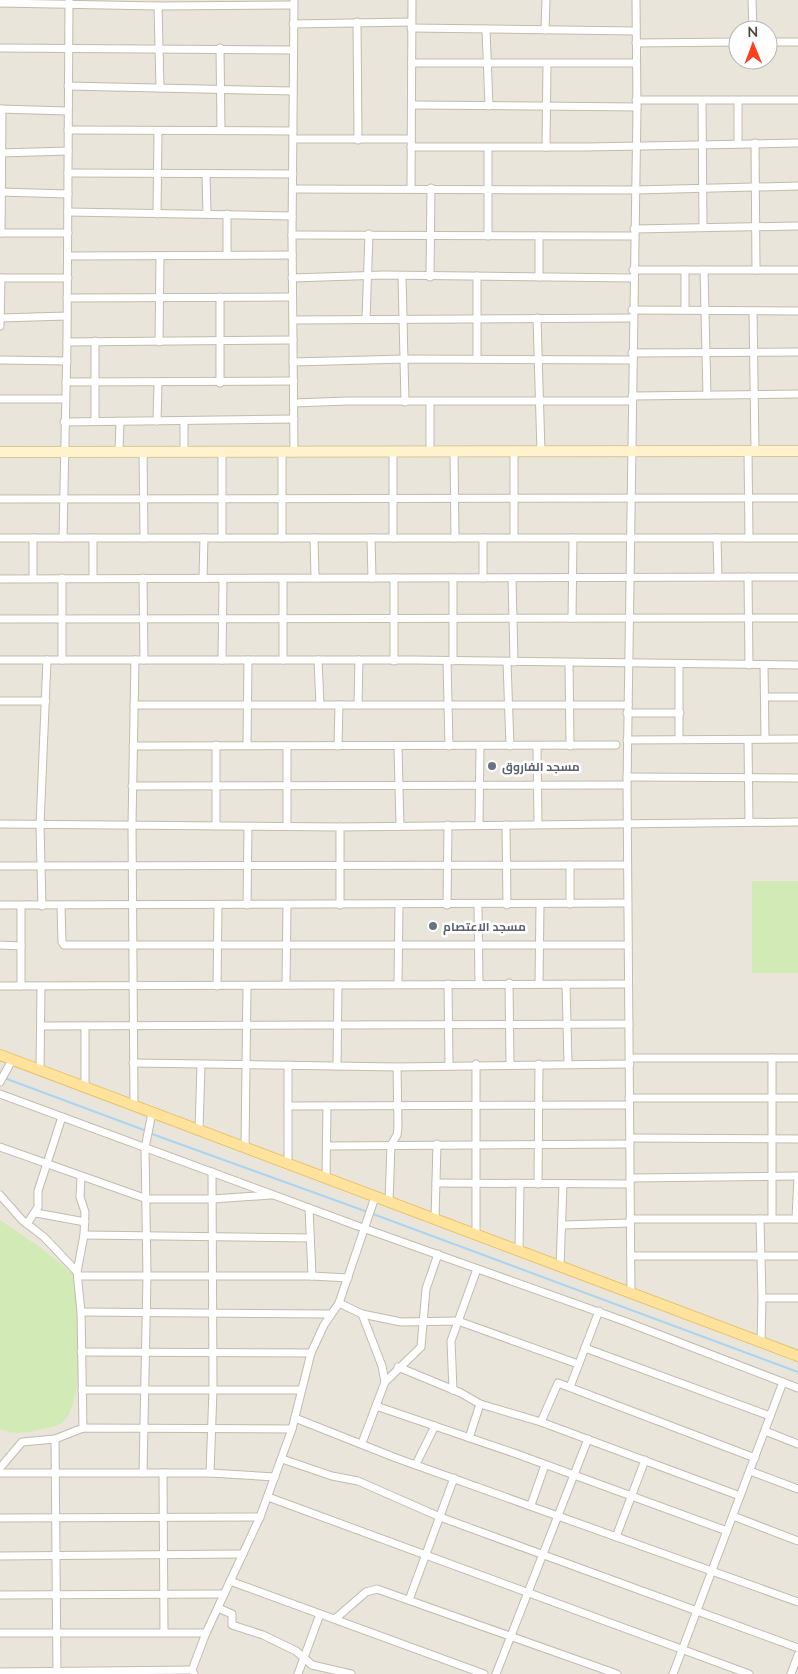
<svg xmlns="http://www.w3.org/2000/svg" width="798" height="1674" viewBox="0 0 798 1674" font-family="Lato,Cairo,sans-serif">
	<rect width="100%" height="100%" fill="#f6f3ec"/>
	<path fill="#eae5da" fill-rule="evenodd" d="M 0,0 L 798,0 L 798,1674 L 0,1674 ZM 738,30 L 768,30 L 768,60 L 738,60 Z"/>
	<g fill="#d2eab5">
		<rect x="752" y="881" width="46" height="92"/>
		<path d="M 0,1220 L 41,1248 L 74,1275 C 76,1306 89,1406 60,1424 C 55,1427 47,1428 41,1429 C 28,1433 13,1435 0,1429 Z"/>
	</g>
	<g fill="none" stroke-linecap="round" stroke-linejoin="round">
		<g stroke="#a9d4f2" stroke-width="2">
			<polyline points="7,1079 144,1130"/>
			<polyline points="152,1134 365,1211"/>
			<polyline points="373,1214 798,1372"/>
		</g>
		<g stroke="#c2bbae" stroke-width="9">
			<g id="street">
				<polyline points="294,0 292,235 294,452"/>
				<polyline points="752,0 753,30"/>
				<polyline points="0,3 158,6 293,5"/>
				<polyline points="158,6 160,88"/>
				<polyline points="357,22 358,140"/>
				<polyline points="293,24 411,22"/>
				<polyline points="411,28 635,31"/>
				<polyline points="486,29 489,106"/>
				<polyline points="545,30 546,0"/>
				<polyline points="768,42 798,42"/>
				<polyline points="636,43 738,42"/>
				<polyline points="0,48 293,50"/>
				<polyline points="220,48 221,130"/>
				<polyline points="412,63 635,63"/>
				<polyline points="68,86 293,91"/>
				<polyline points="636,100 798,100"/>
				<polyline points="702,101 703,227"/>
				<polyline points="412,105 637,107"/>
				<polyline points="0,109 67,111"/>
				<polyline points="68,130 293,131"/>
				<polyline points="293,139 411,139"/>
				<polyline points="738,143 738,101"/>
				<polyline points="755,143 756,270"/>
				<polyline points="411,147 587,147 798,143"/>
				<polyline points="546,147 547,64"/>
				<polyline points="488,148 488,236"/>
				<polyline points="0,153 68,151"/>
				<polyline points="68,173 293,174"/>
				<polyline points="206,175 207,214"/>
				<polyline points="411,188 412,0"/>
				<polyline points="293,189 635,190 798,186"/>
				<polyline points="0,192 68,194"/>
				<polyline points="68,212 292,216"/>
				<polyline points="157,214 158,131"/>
				<polyline points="227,214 227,255"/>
				<polyline points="634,229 798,226"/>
				<polyline points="0,233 68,233"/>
				<polyline points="1,233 2,109"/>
				<polyline points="292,235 634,236"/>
				<polyline points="539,236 539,277"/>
				<polyline points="68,256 292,255"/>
				<polyline points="633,270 798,270"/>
				<polyline points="685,270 685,310"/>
				<polyline points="704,270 707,395"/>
				<polyline points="402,276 405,402"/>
				<polyline points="477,276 477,359"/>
				<polyline points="430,277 431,188"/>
				<polyline points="0,278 68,278"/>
				<polyline points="292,278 384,275 633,278"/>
				<polyline points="67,298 292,297"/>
				<polyline points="632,310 798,311"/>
				<polyline points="753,311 755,451"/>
				<polyline points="0,318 67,316"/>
				<polyline points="537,318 541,452"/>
				<polyline points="366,319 369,234"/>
				<polyline points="293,320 632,318"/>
				<polyline points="0,326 1,278"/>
				<polyline points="95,341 95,421"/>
				<polyline points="67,342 293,340"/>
				<polyline points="159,342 160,256"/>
				<polyline points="632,353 798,352"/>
				<polyline points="0,360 67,361"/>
				<polyline points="293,362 405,359 632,360"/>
				<polyline points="66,382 294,381"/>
				<polyline points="220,383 220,297"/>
				<polyline points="632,396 798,394"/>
				<polyline points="0,399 65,399"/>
				<polyline points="430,402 430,452"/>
				<polyline points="294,403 348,401 632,401"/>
				<polyline points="157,421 158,383"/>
				<polyline points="64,422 294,419"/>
				<polyline points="184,422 184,451"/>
				<polyline points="119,451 120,421"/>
				<polyline points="454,451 455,538"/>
				<polyline points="748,451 749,538"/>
				<polyline points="143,452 144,538"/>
				<polyline points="282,452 282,538"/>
				<polyline points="514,453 514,537"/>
				<polyline points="0,499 798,498"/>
				<polyline points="0,538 798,538"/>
				<polyline points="63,538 67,342 69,0"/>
				<polyline points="93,538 93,578"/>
				<polyline points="222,538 222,452"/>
				<polyline points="314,538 315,578"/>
				<polyline points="371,538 372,578"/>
				<polyline points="393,538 393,452"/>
				<polyline points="483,538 483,578"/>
				<polyline points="717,538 718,577"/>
				<polyline points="748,577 749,665"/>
				<polyline points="33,578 33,538"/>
				<polyline points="62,578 62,660"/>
				<polyline points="143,578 144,660"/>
				<polyline points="203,578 204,538"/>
				<polyline points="512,578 514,662"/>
				<polyline points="0,579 798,577"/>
				<polyline points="572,618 573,538"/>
				<polyline points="0,619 798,618"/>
				<polyline points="0,660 414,660 798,665"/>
				<polyline points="222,660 223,579"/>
				<polyline points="283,660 283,579"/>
				<polyline points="318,660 320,705"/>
				<polyline points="394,661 394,578"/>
				<polyline points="447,661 449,746"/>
				<polyline points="453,661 453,578"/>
				<polyline points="507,662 510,746"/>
				<polyline points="569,663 570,746"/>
				<polyline points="679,665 679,739"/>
				<polyline points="764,665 765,739"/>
				<polyline points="765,697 798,697"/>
				<polyline points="0,701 46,701"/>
				<polyline points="134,705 628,705"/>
				<polyline points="358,705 359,660"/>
				<polyline points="627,713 680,713"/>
				<polyline points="627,740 798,739"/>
				<polyline points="748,740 749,822"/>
				<polyline points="247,745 248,660"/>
				<polyline points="133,746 616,745"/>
				<polyline points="338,746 339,705"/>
				<polyline points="537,746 538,824"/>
				<polyline points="398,747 400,825"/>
				<polyline points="627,777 798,778"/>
				<polyline points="132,786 627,785"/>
				<polyline points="0,824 340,827 798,822"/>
				<polyline points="479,825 480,746"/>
				<polyline points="506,825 507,905"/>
				<polyline points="216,826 216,745"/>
				<polyline points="287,826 287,746"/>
				<polyline points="340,827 340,905"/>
				<polyline points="570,865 570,904"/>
				<polyline points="0,866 627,865"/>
				<polyline points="0,905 627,903"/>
				<polyline points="247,905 248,827"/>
				<polyline points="447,905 448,825"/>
				<polyline points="478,905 479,984"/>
				<polyline points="21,906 21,986"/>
				<polyline points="42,906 40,825 47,660"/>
				<polyline points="61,906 62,942 64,945 628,945"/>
				<polyline points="0,945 21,946"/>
				<polyline points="509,983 510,1064"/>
				<polyline points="398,984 399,905"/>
				<polyline points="448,984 449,1064"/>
				<polyline points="539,984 540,904"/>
				<polyline points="566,984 568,1064"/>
				<polyline points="286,985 287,905"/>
				<polyline points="0,986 628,984"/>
				<polyline points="217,986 218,905"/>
				<polyline points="41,1026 629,1024"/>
				<polyline points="630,1058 798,1058"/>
				<polyline points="772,1058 772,1218"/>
				<polyline points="133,1063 397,1067 630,1064"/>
				<polyline points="476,1064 476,1235"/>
				<polyline points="337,1066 338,985"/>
				<polyline points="40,1070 41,987"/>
				<polyline points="0,1082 12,1060"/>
				<polyline points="85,1087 85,1026"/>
				<polyline points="0,1094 363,1228 624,1321 798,1388"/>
				<polyline points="629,1098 798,1098"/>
				<polyline points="134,1106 132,825 135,660"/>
				<polyline points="288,1106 629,1105"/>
				<polyline points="199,1130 201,1065"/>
				<polyline points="630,1138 798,1139"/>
				<polyline points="327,1146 630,1144"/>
				<polyline points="0,1147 147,1199 212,1199 271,1195"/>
				<polyline points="245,1148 247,986"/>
				<polyline points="288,1164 288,1065"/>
				<polyline points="81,1177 80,1197 85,1212 84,1235 77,1272 81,1312 83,1428"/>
				<polyline points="326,1178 327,1106"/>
				<polyline points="630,1178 796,1176"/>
				<polyline points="436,1183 630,1184"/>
				<polyline points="538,1184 539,1064"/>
				<polyline points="0,1195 22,1220 44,1237 77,1272"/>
				<polyline points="389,1202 391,1145 397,1135 398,1127 397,1067"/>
				<polyline points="309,1208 312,1276"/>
				<polyline points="36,1213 85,1222"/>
				<polyline points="435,1219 437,1144"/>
				<polyline points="630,1219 798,1219"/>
				<polyline points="760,1219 762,1298"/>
				<polyline points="796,1219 798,1176"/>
				<polyline points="27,1224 38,1207 38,1191 62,1117"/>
				<polyline points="563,1225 630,1223"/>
				<polyline points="84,1235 310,1238"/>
				<polyline points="519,1251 520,1184"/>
				<polyline points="631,1256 798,1256"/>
				<polyline points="560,1267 563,1184"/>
				<polyline points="78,1276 312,1276 348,1278"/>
				<polyline points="631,1294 627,785 637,107 636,0"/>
				<polyline points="339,1303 362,1314 382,1366 385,1382 362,1443"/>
				<polyline points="81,1312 331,1314"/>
				<polyline points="362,1314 401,1322 458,1321 578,1364"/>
				<polyline points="761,1342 762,1298 798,1298"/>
				<polyline points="585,1348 770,1416"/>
				<polyline points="81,1352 311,1353"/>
				<polyline points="398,1367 461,1393 480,1404 541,1422 740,1496"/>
				<polyline points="385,1382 421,1347 426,1289 438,1254"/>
				<polyline points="570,1387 599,1311"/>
				<polyline points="82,1390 301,1390"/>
				<polyline points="453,1390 451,1341 477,1269"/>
				<polyline points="376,1406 514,1453 727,1531"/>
				<polyline points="295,1418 396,1458 798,1602"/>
				<polyline points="541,1422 558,1383 755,1458"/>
				<polyline points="765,1431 798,1444"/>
				<polyline points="469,1438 480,1404"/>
				<polyline points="55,1439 57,1674"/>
				<polyline points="282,1459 332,1476 358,1481 440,1517 798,1648"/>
				<polyline points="416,1464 435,1426"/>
				<polyline points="0,1468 22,1442 55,1439 83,1428 292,1429"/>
				<polyline points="750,1471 798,1489"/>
				<polyline points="0,1473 210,1473 275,1477"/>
				<polyline points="143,1473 147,1276 145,1148 152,1113"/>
				<polyline points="163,1473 164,1632"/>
				<polyline points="210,1473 213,1390 212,1172"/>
				<polyline points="268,1497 749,1674"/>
				<polyline points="531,1505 545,1465"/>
				<polyline points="733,1516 798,1541"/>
				<polyline points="0,1518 260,1517"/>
				<polyline points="616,1537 645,1460"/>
				<polyline points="0,1556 243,1554"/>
				<polyline points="230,1581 484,1674"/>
				<polyline points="0,1595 224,1594"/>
				<polyline points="409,1600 454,1478"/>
				<polyline points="218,1608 232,1614 232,1625 263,1635 296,1651 312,1665 351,1674"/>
				<polyline points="335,1619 366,1592 377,1589 617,1674"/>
				<polyline points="0,1633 206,1633"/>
				<polyline points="0,1672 192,1670"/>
				<polyline points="194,1674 192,1670 206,1633 260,1517 292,1429 311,1353 324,1325 339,1303 375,1197"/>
				<polyline points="298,1674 320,1614"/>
				<polyline points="496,1674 588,1439"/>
				<polyline points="673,1674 783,1382"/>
				<polyline points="791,1674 798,1655"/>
			</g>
		</g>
		<g stroke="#d6c79b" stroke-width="12">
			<polyline id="secondary" points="0,452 798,451"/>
		</g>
		<g stroke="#e6c16a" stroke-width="12">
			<polyline id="primary" points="0,1055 798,1356"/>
		</g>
		<use href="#street" stroke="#fff" stroke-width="7"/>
		<use href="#secondary" stroke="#fff3cd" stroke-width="10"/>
		<use href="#primary" stroke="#ffe39c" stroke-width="10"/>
	</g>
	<g fill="#6b7280" stroke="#fff" stroke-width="2">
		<circle cx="492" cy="766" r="5"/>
		<circle cx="433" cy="926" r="5"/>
	</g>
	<g text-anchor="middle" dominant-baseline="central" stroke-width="5" stroke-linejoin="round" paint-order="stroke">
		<g font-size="12" font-weight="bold" fill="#5b616d" stroke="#fff" text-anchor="start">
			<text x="502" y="766">مسجد الفاروق</text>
			<text x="443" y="926">مسجد الاعتصام</text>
		</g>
	</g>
	<g transform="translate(753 45) rotate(359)"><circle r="24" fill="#ffffff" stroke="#b7b4b0"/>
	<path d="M0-4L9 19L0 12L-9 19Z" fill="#fc3f1d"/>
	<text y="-8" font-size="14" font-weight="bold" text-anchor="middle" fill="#4b4439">N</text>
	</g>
</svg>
